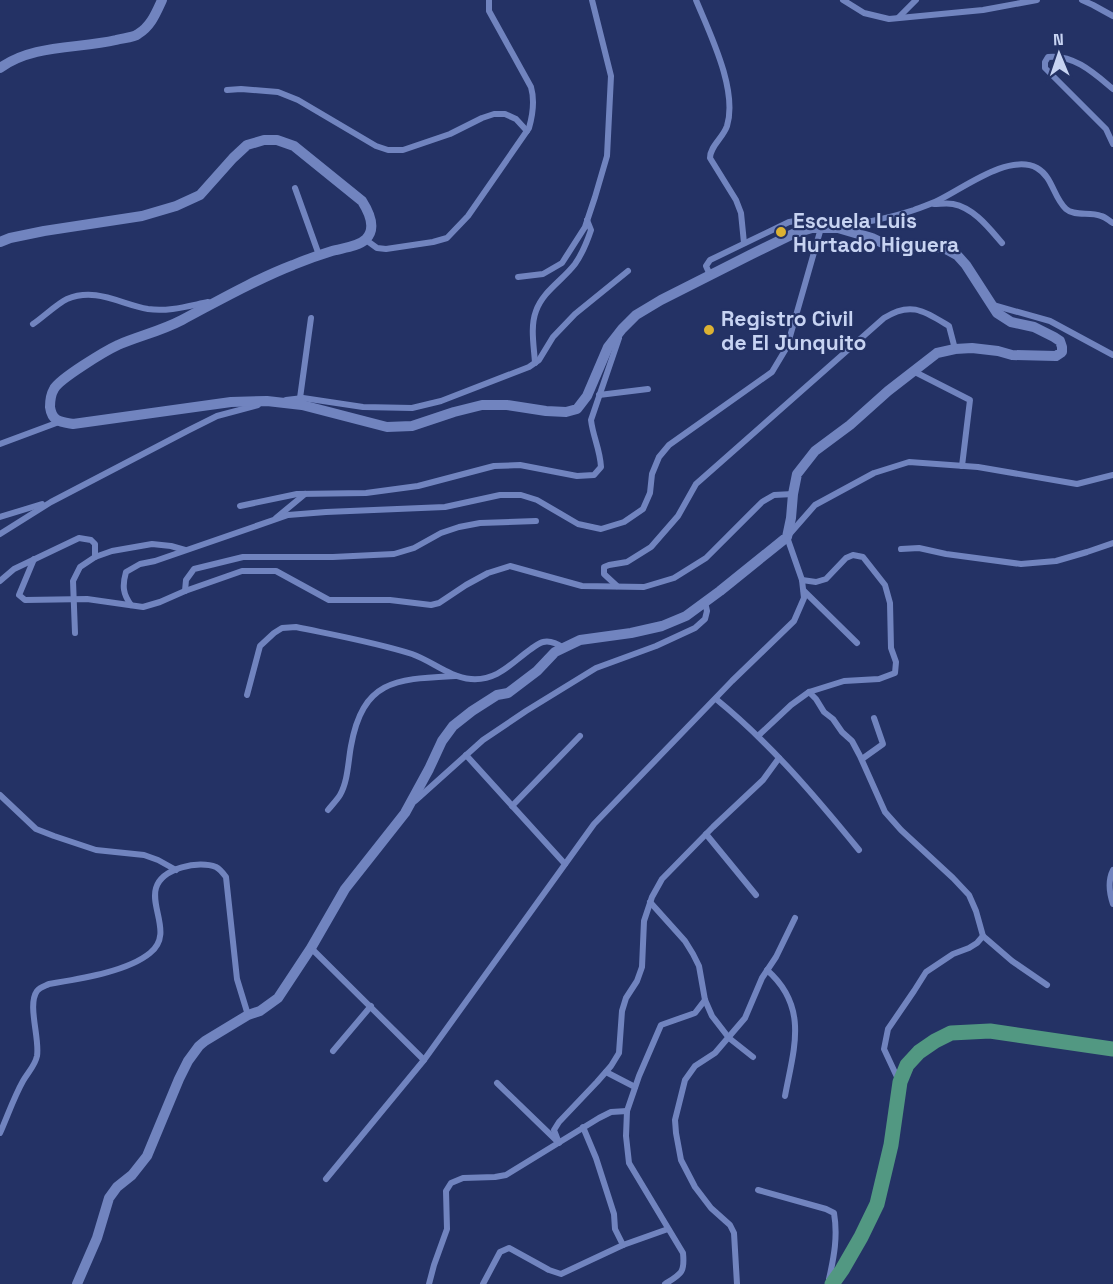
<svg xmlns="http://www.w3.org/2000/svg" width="1113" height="1284" viewBox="0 0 1113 1284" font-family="'Space Grotesk',sans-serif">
	<rect width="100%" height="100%" fill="#243265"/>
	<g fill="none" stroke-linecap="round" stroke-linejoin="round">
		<g stroke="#7184bf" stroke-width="6">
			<path d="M 696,0 C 710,34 738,90 727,126 C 723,138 710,146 710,158 L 736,200 L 741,213 L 744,243"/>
			<polyline points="843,0 864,13 889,19 983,10 1037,0"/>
			<polyline points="1082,0 1093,5 1113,16"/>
			<polyline points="899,17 916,0"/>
			<path d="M 1113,89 C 1095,74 1074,54 1048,57 L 1045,62 L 1045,68 L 1106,129 L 1113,144"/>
			<polyline points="227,90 241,89 278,92 298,100 376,146 388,150 403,150 450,134 482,118 494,114 505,114 516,119 527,131"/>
			<polyline points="295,188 319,255"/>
			<path d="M 934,204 C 940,204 947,203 953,204 C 974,208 989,228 1002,243"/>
			<path d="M 842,227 C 866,222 890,218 914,210 C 922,207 931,204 939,200 C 964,188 1009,153 1037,168 C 1053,177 1053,197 1066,209 C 1075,217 1090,211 1101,216 C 1106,217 1109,221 1113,223"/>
			<path d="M 366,240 L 377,248 L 386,249 L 433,242 L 447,238 L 468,216 L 529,128 C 533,114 535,101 531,87 L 489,11 L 489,0"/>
			<polyline points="518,277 543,274 562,263 585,227 595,197 607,156 611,76 592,0"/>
			<polyline points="993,305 1050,321 1113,355"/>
			<path d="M 33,324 C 42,318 58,303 67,299 C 96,287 120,304 148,309 C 168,312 188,306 208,302"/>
			<path d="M 535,363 C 534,346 530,327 536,311 C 543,291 563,280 575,264 C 582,254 587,242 591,230 L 587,220"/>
			<polyline points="913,371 970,400 962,466"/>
			<polyline points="599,395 648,389"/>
			<polyline points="300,398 311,318"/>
			<polyline points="286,400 303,398 363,407 412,408 441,401 529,367 539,360 553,337 575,314 628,271"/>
			<polyline points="0,444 59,422"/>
			<path d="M 240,506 L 297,494 L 366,493 L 418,486 L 494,466 L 520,465 L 577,476 L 594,475 L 601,467 C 600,449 593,437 591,420 L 619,338"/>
			<polyline points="0,517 42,504"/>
			<polyline points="276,518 305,494"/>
			<polyline points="0,534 51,502 189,430 217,416 258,405"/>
			<polyline points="901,549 919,548 946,554 1021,564 1056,561 1087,552 1113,543"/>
			<polyline points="34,559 19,595 25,600 87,599 143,607 160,602 185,591 242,571 276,571 329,600 390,600 431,605 439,603 466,585 488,573 510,566 582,586 644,587 674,578 706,558 762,502 774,495 793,494"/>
			<polyline points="0,581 14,569 79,538 91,540 95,544 95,557"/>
			<path d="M 617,586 L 604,574 L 604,567 L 609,565 L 627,562 L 651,547 L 678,516 L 696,484 L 884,318 C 911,301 924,311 949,326 L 955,349"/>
			<polyline points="185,591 186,580 194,569 243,557 333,557 394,554 414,548 441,533 459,527 480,523 536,521"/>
			<polyline points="804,591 857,643"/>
			<path d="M 131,605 C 123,594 122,586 126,572 L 140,564 L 155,561 L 288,515 L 326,512 L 445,507 L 500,495 L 521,495 L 537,500 L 578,524 L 601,529 L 624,522 L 643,509 L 650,493 L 652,474 L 659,457 L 669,445 L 772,372 L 787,347 L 821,228 L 818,221 L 803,220 L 789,222 L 710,260 L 706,266 L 710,275"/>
			<polyline points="75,633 73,581 80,567 95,557 112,551 152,544 171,546 185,550"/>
			<polyline points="809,692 816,699 824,712 833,719 842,732 852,741 860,756 885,812 901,830 953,878 969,895 976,911 983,936 1012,961 1047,985"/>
			<path d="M 247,695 L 260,646 L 274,633 L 282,628 L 296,627 C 334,635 374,642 412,654 C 432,661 449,677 471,679 C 498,681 511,663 531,649 C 534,647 539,643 543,642 C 550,640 558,644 564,648"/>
			<path d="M 716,699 C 770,743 815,796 859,850"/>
			<polyline points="758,736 791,705 809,692 844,681 879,679 895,673 896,662 891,648 890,603 885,585 863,557 853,555 846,558 826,579 816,582 802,580"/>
			<polyline points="466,755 565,864"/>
			<polyline points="862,759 883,744 874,718"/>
			<polyline points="0,795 36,829 54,836 96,850 144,855 158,860 176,870"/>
			<polyline points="415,801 483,740 526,711 596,668 656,646 695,628 705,619 707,611 705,602"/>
			<polyline points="512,806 580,736"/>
			<path d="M 328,810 C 332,805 337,800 340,795 C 348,781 348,762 351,746 C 363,679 397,679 455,676"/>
			<polyline points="706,834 756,895"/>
			<path d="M 1113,870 C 1108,880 1109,892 1113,904"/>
			<polyline points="650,902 685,941 693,954 699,966 705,1000 712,1016 729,1038 753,1057"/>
			<polyline points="311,948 424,1060"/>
			<path d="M 767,970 C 809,1007 794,1048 785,1096"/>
			<polyline points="333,1051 371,1006"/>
			<polyline points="606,1072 635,1087"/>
			<polyline points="898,1079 884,1049 888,1029 914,991 926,972 953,954 969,948 977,943 983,936"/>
			<polyline points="497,1083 557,1141"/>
			<polyline points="583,1127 596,1158 614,1214 615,1229 623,1245"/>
			<path d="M 0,1133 C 8,1115 14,1097 23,1081 C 28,1072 35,1066 37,1056 C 40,1038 27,1005 37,991 C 40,987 45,986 49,984 C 78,979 127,972 150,953 C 173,935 150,908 156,888 C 162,868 199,860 216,867 C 220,869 223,873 226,877 L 237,979 L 248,1015"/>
			<polyline points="559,1143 554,1130 559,1122 597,1082 611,1066 619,1053 622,1011 626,998 637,981 642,967 644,921 652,897 662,879 713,827 763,780 779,758"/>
			<polyline points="326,1179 424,1060 594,824 732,681 794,621 804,598 802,580 787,537 815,505 874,473 909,462 978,467 1077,484 1113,475"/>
			<path d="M 758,1190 L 826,1209 L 834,1213 C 838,1236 834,1257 829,1279"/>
			<polyline points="429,1284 434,1265 447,1229 446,1191 451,1183 463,1178 495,1177 506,1175 599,1118 611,1112 627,1111"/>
			<polyline points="483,1284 500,1252 509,1248 549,1270 561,1274 623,1245 668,1229"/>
			<path d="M 665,1284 C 681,1274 685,1273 683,1253 L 629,1163 L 626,1136 L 627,1111 L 639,1076 L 661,1025 L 695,1013 L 705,1000"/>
			<polyline points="737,1284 734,1233 730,1225 711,1208 695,1187 681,1160 676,1133 675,1120 685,1080 695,1066 715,1053 745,1018 762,978 776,957 795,918"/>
		</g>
		<g stroke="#7184bf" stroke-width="10">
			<path d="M 0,68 C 33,44 78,49 116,40 C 123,38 133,38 138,34 C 151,26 156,13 162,0"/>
			<path d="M 0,242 L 10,238 L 44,231 L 142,216 L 176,206 L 200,195 L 233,158 L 247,145 L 264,140 L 277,140 L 294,146 L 362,201 C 369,212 377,228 366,239 C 358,247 342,248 332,251 C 319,255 305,260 293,265 C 254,280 218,301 182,320 C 161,331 139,336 118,345 C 105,351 59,379 54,389 C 51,394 50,402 50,407 C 52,422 61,422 73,424 L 231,402 L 267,401 L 302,405 L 387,427 L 412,426 L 454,412 L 482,405 L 507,405 L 546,411 L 566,412 L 577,409 L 587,396 L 608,347 L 622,329 L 636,315 L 661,300 L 750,255 L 795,233 L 812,228 L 838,228 L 872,238 L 895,249 L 917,246 L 944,248 L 957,255 L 966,265 L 997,313 L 1011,322 L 1034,327 L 1054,337 L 1060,341 L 1062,347 L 1062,352 L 1056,356 L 1012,355 L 998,351 L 972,348 L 955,349 L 937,353 L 888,391 L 850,425 L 815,451 L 797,474 L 793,494 L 791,518 L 787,537 L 720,591 L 686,616 L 662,626 L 631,633 L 580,640 L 555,652 L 537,671 L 508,693 L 497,695 L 472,711 L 453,726 L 442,741 L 429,769 L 405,813 L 345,889 L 311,948 L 278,998 L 260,1011 L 248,1015 L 205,1041 L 199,1046 L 188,1061 L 179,1079 L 147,1156 L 132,1175 L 117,1187 L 109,1198 L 97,1238 L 77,1284"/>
		</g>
		<polyline stroke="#529882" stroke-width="15" points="832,1284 842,1270 861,1237 877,1204 891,1145 900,1082 907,1065 919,1052 935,1041 951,1033 990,1031 1113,1049"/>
	</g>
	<g fill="#dcb233" stroke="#243265" stroke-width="2">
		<circle cx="781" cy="232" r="6"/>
		<circle cx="709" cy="330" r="6"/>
	</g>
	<g text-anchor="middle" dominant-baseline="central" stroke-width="4.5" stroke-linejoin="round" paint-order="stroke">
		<g font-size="21" font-weight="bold" fill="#c7d3f2" stroke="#243265" text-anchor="start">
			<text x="793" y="220">Escuela Luis<tspan x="793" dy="24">Hurtado Higuera</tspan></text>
			<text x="721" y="318">Registro Civil<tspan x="721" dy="24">de El Junquito</tspan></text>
		</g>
	</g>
	<g transform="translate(1059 54) rotate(358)" stroke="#243265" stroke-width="4.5" paint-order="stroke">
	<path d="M0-4.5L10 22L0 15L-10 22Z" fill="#c7d3f2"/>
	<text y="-9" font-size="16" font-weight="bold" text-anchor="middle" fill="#c7d3f2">N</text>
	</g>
</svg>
